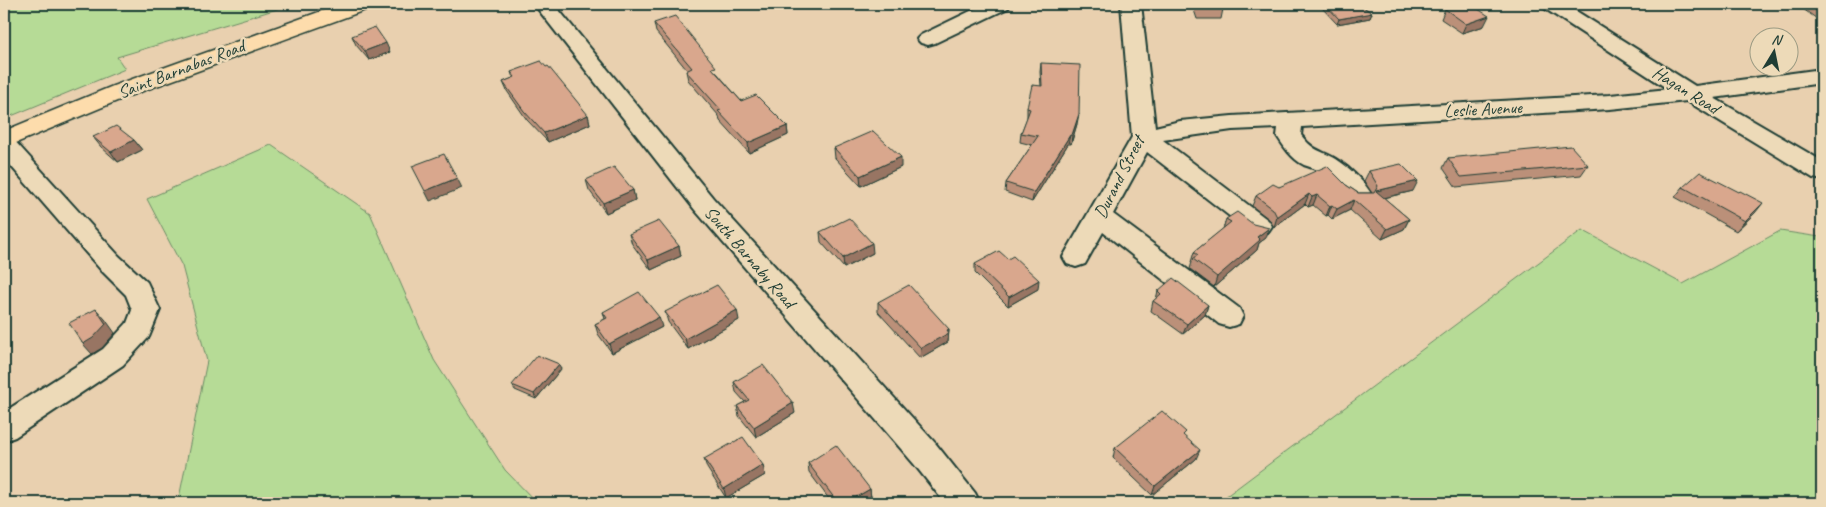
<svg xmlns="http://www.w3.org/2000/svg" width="1826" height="507" viewBox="0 0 1826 507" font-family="Caveat,sans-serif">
	<rect width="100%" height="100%" fill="#e9d0af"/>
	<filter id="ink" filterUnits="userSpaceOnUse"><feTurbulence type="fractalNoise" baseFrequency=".02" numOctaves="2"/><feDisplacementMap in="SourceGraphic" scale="10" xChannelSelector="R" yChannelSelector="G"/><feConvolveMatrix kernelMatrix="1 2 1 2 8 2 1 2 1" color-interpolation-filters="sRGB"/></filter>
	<g filter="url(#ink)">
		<g fill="#b6db96" stroke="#6a8c65">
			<polygon points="4,4 294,4 117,57 125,69 4,119"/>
			<polygon points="271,145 370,213 434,360 505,470 537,503 178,503 207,361 182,266 147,199"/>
			<polygon points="1582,230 1683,284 1780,231 1820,237 1822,236 1822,503 1217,503"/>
		</g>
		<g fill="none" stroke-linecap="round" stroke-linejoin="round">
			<g stroke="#1f3d34" stroke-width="4">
				<g id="minor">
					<polygon points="534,4 554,4 713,198 936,444 975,493 980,503 945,503 914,464 695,210"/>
					<polygon points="985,4 1011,4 1008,8 935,43 928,45 921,43 917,39 921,35"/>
					<path d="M 1121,4 L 1141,4 L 1155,127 L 1180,121 L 1232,116 L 1610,95 L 1668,89 L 1544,8 L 1541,4 L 1565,4 L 1695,86 L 1822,69 L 1822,83 L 1714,98 L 1822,161 L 1822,180 L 1813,178 L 1687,101 L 1610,109 L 1302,127 L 1301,135 C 1315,154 1324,150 1339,161 C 1351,169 1365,183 1372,195 L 1369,201 C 1346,208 1338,184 1322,172 C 1317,169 1310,167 1304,165 C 1292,159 1284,147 1277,136 L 1278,128 L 1232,130 L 1163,140 L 1268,220 L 1272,226 L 1268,232 L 1259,235 L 1250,232 L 1147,152 L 1113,214 L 1239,308 L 1243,316 L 1239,324 L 1229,327 L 1219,324 L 1103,232 L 1085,264 L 1076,267 L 1067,264 L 1063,257 L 1132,137 Z"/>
					<polygon points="4,135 12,138 119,256 147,282 160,310 149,337 123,365 15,437 4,441 4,412 103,349 127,323 132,310 126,295 101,270 4,158"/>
				</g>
			</g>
			<g stroke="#1f3d34" stroke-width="3">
				<polygon id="major" points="341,4 371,4 368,9 129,96 4,148 4,131 113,86"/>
			</g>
			<use href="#minor" fill="#eddab8" fill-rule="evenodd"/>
			<use href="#major" fill="#fddcac" fill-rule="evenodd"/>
		</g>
		<g fill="#bb9079" stroke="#1f3d34">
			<polygon points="1192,4 1221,4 1223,9 1221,19 1197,19"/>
			<polygon points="1324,4 1359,4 1372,13 1370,18 1337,24 1322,8"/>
			<polygon points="1796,4 1822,4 1822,21 1820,21"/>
			<polygon points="1445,9 1484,26 1462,33 1441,19"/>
			<polygon points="654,23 717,73 741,101 787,126 788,135 749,153 720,121 719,116 688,80 686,71 687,70 656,32"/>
			<polygon points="352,36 390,52 369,60 356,45"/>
			<polygon points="1041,63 1077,124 1071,144 1068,144 1032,202 1005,192 1006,183 1032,145 1020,142 1021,133 1027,118 1027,108 1041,86 1040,72"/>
			<polygon points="511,72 588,115 590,124 548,142 527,120 507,91 503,82 513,78"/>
			<polygon points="93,137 134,140 142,150 118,162 101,147"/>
			<polygon points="834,148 901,167 861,186 835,158"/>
			<polygon points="1448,158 1588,165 1581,175 1456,187 1443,168"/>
			<polygon points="1369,171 1413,191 1384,198 1409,219 1404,229 1382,239 1350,210 1332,219 1328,215 1326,216 1313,205 1308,207 1305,204 1274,227 1269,219 1252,206 1256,196 1279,187 1346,185 1358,193 1372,193 1364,181"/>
			<polygon points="586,180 633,190 635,200 606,213 589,190"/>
			<polygon points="1683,187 1755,213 1736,231 1675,197"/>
			<polygon points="1226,219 1266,238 1259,243 1257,250 1214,287 1190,269 1192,262 1191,262 1194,252 1223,229"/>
			<polygon points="820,232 873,253 844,268 821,242"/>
			<polygon points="629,234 679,246 681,256 651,270 632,244"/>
			<polygon points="975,264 1038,289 1008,306 975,273"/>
			<polygon points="1158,291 1208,305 1205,315 1183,334 1151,311 1153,301 1156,299"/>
			<polygon points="878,302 949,329 948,342 920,358 878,312"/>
			<polygon points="603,312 662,327 612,353 598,334 595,324 605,319"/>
			<polygon points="665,312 739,320 688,349 668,322"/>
			<polygon points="561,369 536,399 515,390 512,385"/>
			<polygon points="734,382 795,413 756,437 739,416 737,406 745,402 736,392"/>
			<polygon points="1185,437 1196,459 1152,495 1113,458 1115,448"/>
			<polygon points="704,459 765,475 726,498 707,468"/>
			<polygon points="808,463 870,489 871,498 862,503 832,503 809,472"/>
		</g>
		<g fill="#987563" stroke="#1f3d34">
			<polygon points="1372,13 1370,18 1337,24 1339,19"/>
			<polygon points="1489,16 1484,26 1462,33 1466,24"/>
			<polygon points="386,43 390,52 369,60 365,51"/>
			<polygon points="1079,114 1077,124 1071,144 1072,135"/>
			<polygon points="588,115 590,124 548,142 544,133"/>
			<polygon points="787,126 788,135 749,153 748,143"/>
			<polygon points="1070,135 1068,144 1032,202 1034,192"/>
			<polygon points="134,140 142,150 118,162 111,152"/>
			<polygon points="901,157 901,167 861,186 860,176"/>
			<polygon points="457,178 462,188 430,201 425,191"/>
			<polygon points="1418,181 1413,191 1371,201 1376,191"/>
			<polygon points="633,190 635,200 606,213 603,203"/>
			<polygon points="1309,194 1305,204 1274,227 1277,217"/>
			<polygon points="1317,195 1313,205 1308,207 1312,197"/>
			<polygon points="1354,200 1350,210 1332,219 1337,209"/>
			<polygon points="1763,203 1755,213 1736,231 1745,221"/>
			<polygon points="1332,205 1328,215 1326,216 1330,206"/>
			<polygon points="1409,219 1404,229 1382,239 1387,229"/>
			<polygon points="1269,228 1266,238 1259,243 1257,250 1214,287 1217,277 1257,237"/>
			<polygon points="872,243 873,253 844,268 843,258"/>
			<polygon points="679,246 681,256 651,270 648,260"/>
			<polygon points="1039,280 1038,289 1008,306 1009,297"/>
			<polygon points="1208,305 1205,315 1183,334 1187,324"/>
			<polygon points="96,309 105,319 115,333 102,348 92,354 83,344"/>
			<polygon points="737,310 739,320 688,349 685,339"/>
			<polygon points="659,317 662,327 612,353 609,344"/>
			<polygon points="949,329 948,342 920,358 921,348"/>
			<polygon points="559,364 561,369 536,399 534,394"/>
			<polygon points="793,403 795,413 756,437 754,427"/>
			<polygon points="1200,450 1196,459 1152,495 1155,486"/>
			<polygon points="763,465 765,475 726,498 724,489"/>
			<polygon points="870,489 871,498 862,503 846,503"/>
		</g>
		<g fill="#d9a78d" stroke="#1f3d34">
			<polygon points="1197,4 1221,4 1223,9 1199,9"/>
			<polygon points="1325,4 1359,4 1372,13 1339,19"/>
			<polygon points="1461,4 1470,4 1489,16 1466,24 1445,9"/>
			<polygon points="1817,4 1822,4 1822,7"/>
			<polygon points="675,16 716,67 712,68 741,101 756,95 787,126 748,143 718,111 721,110 686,71 692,68 654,23"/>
			<polygon points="375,27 386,43 365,51 352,36"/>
			<polygon points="541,61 546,67 548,66 588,115 544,133 524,111 503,82 515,77 511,72"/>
			<polygon points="1041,63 1080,65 1079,114 1072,135 1070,135 1034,192 1006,183 1038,136 1021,133 1030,109 1027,108 1032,85 1042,86"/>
			<polygon points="116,126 134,140 111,152 93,137"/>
			<polygon points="873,131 901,157 860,176 834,148"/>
			<polygon points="1571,146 1588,165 1461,177 1448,158"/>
			<polygon points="444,154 457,178 425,191 412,166"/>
			<polygon points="1401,164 1418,181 1376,191 1409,219 1387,229 1354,200 1337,209 1332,205 1330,206 1317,195 1312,197 1309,194 1277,217 1273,209 1256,196 1273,184 1279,187 1327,166 1346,185 1358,193 1374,193 1378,186 1369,171"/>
			<polygon points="614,167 633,190 603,203 586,180"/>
			<polygon points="1700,172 1739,192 1740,191 1763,203 1745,221 1683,187"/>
			<polygon points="1237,212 1253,224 1269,228 1257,237 1260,240 1217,277 1193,259 1198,255 1194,252 1231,222 1226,219"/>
			<polygon points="849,218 872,243 843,258 820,232"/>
			<polygon points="659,221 679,246 648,260 629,234"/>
			<polygon points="999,251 1008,259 1013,256 1039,280 1009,297 975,264"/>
			<polygon points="1173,278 1208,305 1187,324 1153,301 1161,294 1158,291"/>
			<polygon points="717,285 737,310 685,339 665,312"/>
			<polygon points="909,285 949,329 947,330 949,333 921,348 878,302"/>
			<polygon points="639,292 659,317 609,344 595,324 607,318 603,312"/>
			<polygon points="96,309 106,324 93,338 83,344 69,323"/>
			<polygon points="537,355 559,364 534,394 512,385"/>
			<polygon points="763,365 793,403 754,427 737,406 749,400 734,382"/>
			<polygon points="1162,411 1186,432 1183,435 1200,450 1155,486 1115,448"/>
			<polygon points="743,437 763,465 724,489 704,459"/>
			<polygon points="836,445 870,489 846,503 838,503 808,463"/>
		</g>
	</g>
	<g text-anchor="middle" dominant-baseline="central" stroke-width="5" stroke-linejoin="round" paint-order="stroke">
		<g font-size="18" fill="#1f3d34" stroke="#eddab8">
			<text transform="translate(181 69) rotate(-21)">Saint Barnabas Road</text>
			<text transform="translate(1686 90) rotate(32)">Hagan Road</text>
			<text transform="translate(1483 109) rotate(-3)">Leslie Avenue</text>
			<text transform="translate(1119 177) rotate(-63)">Durand Street</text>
			<text transform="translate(750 257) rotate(49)">South Barnaby Road</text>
		</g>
	</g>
	<rect width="1826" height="507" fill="none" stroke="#eddab8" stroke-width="20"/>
	<rect x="10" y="10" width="1806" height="487" fill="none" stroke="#1f3d34" stroke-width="2" filter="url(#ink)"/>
	<g transform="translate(1774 52) rotate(10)"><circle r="24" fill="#eddab8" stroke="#9b9b83"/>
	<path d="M0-4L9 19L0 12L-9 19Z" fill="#1f3d34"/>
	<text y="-8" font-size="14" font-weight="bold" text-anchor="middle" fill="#1f3d34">N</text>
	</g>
</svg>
